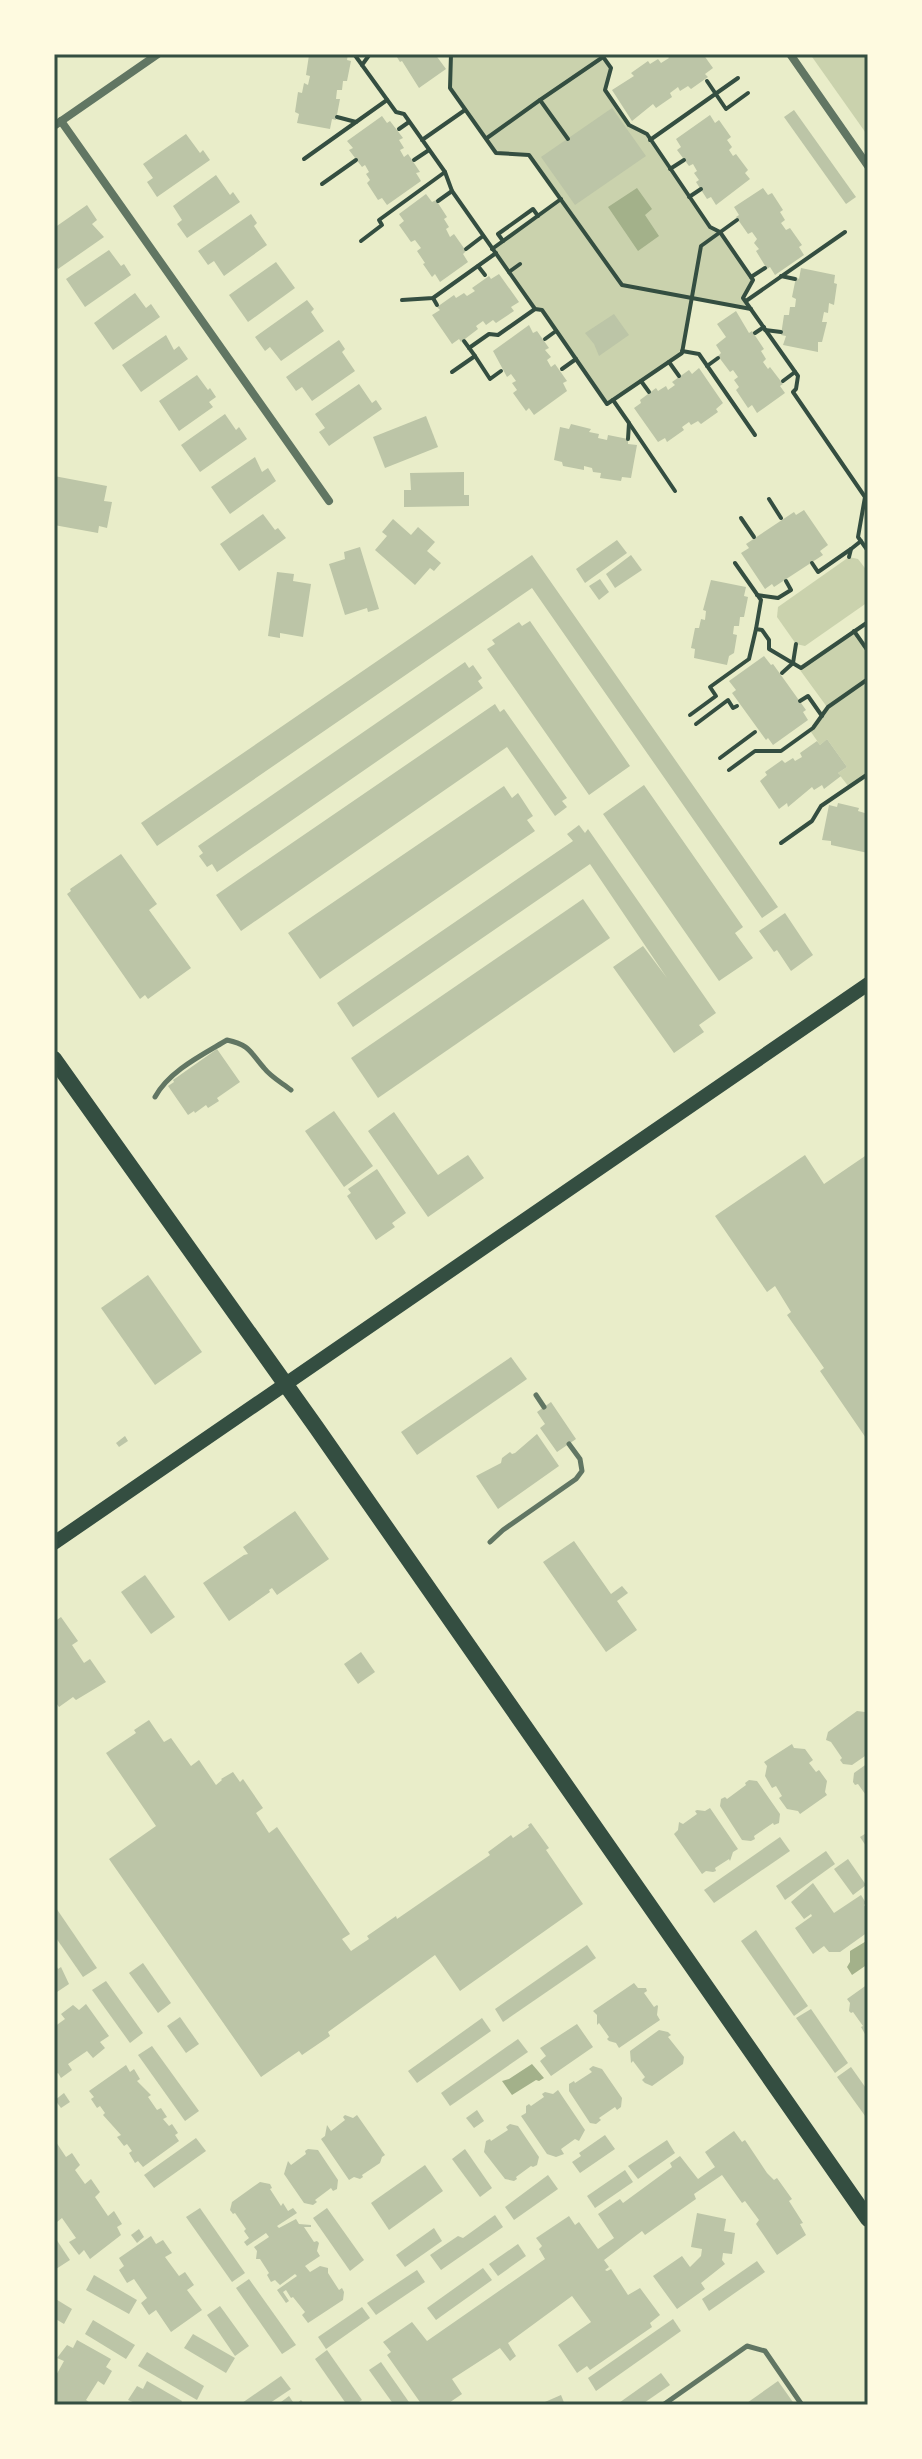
<svg xmlns="http://www.w3.org/2000/svg" width="922" height="2459" viewBox="0 0 922 2459" font-family="'Noto Sans',sans-serif">
	<rect width="100%" height="100%" fill="#e9edc9"/>
	<g fill="#cad2ad">
		<polygon points="451,54 601,54 611,68 605,90 629,125 647,134 710,227 720,232 753,280 744,298 751,309 691,298 682,351 607,404 542,311 535,309 492,249 560,200 529,155 496,153 450,88"/>
		<polygon points="810,54 868,54 868,136"/>
		<polygon points="849,557 858,559 868,572 868,602 805,646 796,644 777,617 778,607"/>
		<polygon points="854,631 868,651 868,774 849,787 838,773 847,767 827,739 820,745 811,732 827,707 800,670"/>
	</g>
	<g fill="#a3b18a">
		<polygon points="637,188 652,209 645,215 659,236 638,251 608,207"/>
		<polygon points="868,1940 868,1964 852,1975 847,1967 850,1962 850,1951"/>
		<polygon points="532,2064 544,2078 539,2081 536,2080 512,2095 502,2081 509,2079"/>
	</g>
	<g fill="#bcc5a7">
		<polygon points="314,54 348,54 347,60 351,61 347,81 343,81 342,90 337,90 336,99 340,99 336,120 332,119 330,129 297,123 299,114 295,112 298,92 302,93 304,83 308,85 310,76 306,75 309,55"/>
		<polygon points="395,54 435,54 446,69 419,88 402,61 400,62"/>
		<polygon points="666,54 703,54 713,68 705,74 708,77 691,89 688,86 680,91 678,87 670,93 672,97 656,108 653,104 632,121 612,90 634,76 631,73 648,61 650,64 658,59 661,63 669,58"/>
		<polygon points="612,108 646,156 575,205 541,157"/>
		<polygon points="794,110 856,197 846,204 784,117"/>
		<polygon points="710,115 715,123 719,120 731,137 727,140 732,147 729,150 733,156 736,154 748,170 745,173 750,179 716,205 711,197 707,199 696,182 699,180 694,173 697,171 693,164 689,166 677,150 681,147 676,139"/>
		<polygon points="382,116 387,123 390,121 403,138 399,140 404,148 400,150 404,157 408,154 420,172 416,173 421,181 387,205 382,198 378,200 367,183 370,180 366,174 369,172 365,165 362,167 349,150 353,148 347,141"/>
		<polygon points="186,134 200,153 203,150 210,160 157,197 147,182 153,178 143,164"/>
		<polygon points="216,175 230,195 233,192 240,202 187,238 177,224 182,220 173,206"/>
		<polygon points="763,188 768,195 772,193 783,210 780,212 785,220 781,223 786,230 790,228 802,245 799,247 804,255 775,275 770,267 767,269 756,251 759,249 754,243 757,239 752,232 748,234 736,217 739,215 734,207"/>
		<polygon points="426,194 432,202 436,200 447,217 444,219 449,227 446,229 450,237 454,234 466,251 463,254 468,262 440,282 435,274 432,277 423,264 425,263 417,251 421,248 415,240 411,242 399,225 404,221 399,214"/>
		<polygon points="87,205 97,220 92,224 104,237 58,269 54,263 54,228"/>
		<polygon points="251,214 257,223 254,226 267,245 224,276 214,261 208,265 198,251"/>
		<polygon points="109,250 121,266 124,264 131,275 85,307 66,279"/>
		<polygon points="276,262 295,288 248,322 229,295"/>
		<polygon points="801,268 835,275 834,283 837,284 834,305 829,303 828,313 824,312 822,322 827,322 822,342 818,342 818,352 783,345 786,336 781,335 784,315 789,315 790,307 795,307 796,299 792,297 796,277 799,279"/>
		<polygon points="499,274 519,302 511,307 514,311 496,323 493,320 486,325 483,321 476,326 478,329 461,342 459,339 452,344 432,315 440,310 437,307 454,295 456,298 464,293 467,296 475,291 472,288 489,276 491,279"/>
		<polygon points="135,293 146,308 151,304 160,317 113,350 94,323"/>
		<polygon points="307,300 314,309 311,312 324,331 281,361 270,347 265,351 255,337"/>
		<polygon points="736,311 749,333 752,331 764,349 761,351 766,359 763,362 768,369 770,367 783,384 780,386 785,393 757,413 752,405 748,408 736,390 739,387 734,380 738,377 733,370 730,372 718,356 721,353 716,345 726,337 717,324"/>
		<polygon points="614,314 629,335 599,356 594,344 585,333"/>
		<polygon points="529,325 533,333 537,331 549,348 545,350 551,357 547,360 551,367 555,364 567,381 563,383 567,391 534,415 529,408 526,411 513,393 517,390 512,383 516,381 511,374 507,377 493,351"/>
		<polygon points="166,335 174,350 179,346 188,359 141,392 122,365"/>
		<polygon points="339,340 345,349 342,352 355,371 312,401 302,387 296,391 286,377"/>
		<polygon points="699,368 723,403 716,409 718,412 701,424 698,421 691,425 689,422 682,427 684,430 667,442 665,438 658,442 634,408 641,403 640,400 656,388 658,391 666,386 668,390 675,385 672,382 689,370 692,374"/>
		<polygon points="197,375 208,390 210,388 216,397 209,402 213,407 179,431 159,401"/>
		<polygon points="359,384 372,403 376,400 382,409 329,446 319,432 325,428 315,414"/>
		<polygon points="225,414 236,430 239,427 247,439 200,472 181,445"/>
		<polygon points="426,416 438,447 385,468 373,437"/>
		<polygon points="571,424 591,429 589,432 599,434 598,438 607,440 608,435 628,439 628,444 637,445 631,478 622,477 621,481 600,478 601,473 593,472 592,468 584,466 584,470 563,466 562,462 554,460 560,427 569,429"/>
		<polygon points="255,457 262,472 268,468 276,481 230,514 211,487"/>
		<polygon points="464,472 464,495 469,495 469,506 404,507 404,490 411,490 410,473"/>
		<polygon points="54,476 107,486 104,501 112,502 107,528 99,526 98,533 54,525"/>
		<polygon points="804,510 828,545 820,551 823,555 774,587 772,584 765,589 741,553 749,548 746,544 794,512 796,515"/>
		<polygon points="263,514 275,530 278,528 286,538 239,571 220,544"/>
		<polygon points="393,519 411,535 418,527 435,542 427,551 441,563 434,571 430,568 415,585 375,550 387,536 382,532"/>
		<polygon points="617,540 627,553 585,583 576,569"/>
		<polygon points="360,547 379,609 368,612 367,608 345,615 329,564 345,559 344,552"/>
		<polygon points="532,555 778,907 762,918 532,588 157,846 141,823"/>
		<polygon points="631,555 642,570 615,588 606,574"/>
		<polygon points="277,572 294,574 293,581 311,584 303,637 280,633 280,638 268,636"/>
		<polygon points="600,579 609,592 599,600 589,586"/>
		<polygon points="711,580 746,587 744,596 748,597 744,617 740,617 739,626 734,626 733,634 737,635 734,653 729,656 727,665 694,658 695,649 691,648 695,628 699,628 701,619 705,620 706,611 703,610"/>
		<polygon points="530,621 630,766 589,795 487,649 495,644 492,640 519,622 522,626"/>
		<polygon points="764,656 771,665 773,664 806,710 803,712 808,720 773,745 768,738 766,740 732,693 736,690 729,681"/>
		<polygon points="465,662 469,668 473,665 482,678 478,681 483,688 217,872 212,864 207,867 199,856 203,853 198,846"/>
		<polygon points="495,704 500,712 504,709 567,798 562,801 567,807 555,816 507,747 241,931 216,895"/>
		<polygon points="827,739 847,767 838,773 841,776 824,789 822,785 814,790 812,787 788,807 787,803 779,809 760,781 767,775 765,772 782,760 785,763 793,758 795,761 802,757 800,753 817,741 820,745"/>
		<polygon points="644,785 743,927 735,933 753,958 719,981 603,814"/>
		<polygon points="504,786 512,798 518,793 533,816 527,820 535,831 320,979 288,933"/>
		<polygon points="838,803 859,808 858,811 868,814 868,853 831,845 831,841 822,840 829,805 837,807"/>
		<polygon points="579,825 585,833 588,829 716,1013 699,1025 704,1032 674,1053 613,967 643,946 667,978 590,864 353,1027 337,1003 573,841 567,834"/>
		<polygon points="121,854 157,904 149,910 191,968 148,999 145,995 140,999 67,894 71,891 70,889"/>
		<polygon points="583,899 610,938 378,1098 351,1058"/>
		<polygon points="785,913 813,955 791,971 777,950 774,952 759,931"/>
		<polygon points="217,1049 240,1082 217,1098 219,1101 208,1108 206,1105 195,1113 194,1111 188,1115 168,1086 174,1082 173,1080"/>
		<polygon points="334,1111 373,1166 344,1187 305,1131"/>
		<polygon points="394,1112 438,1175 468,1155 484,1178 428,1217 368,1131"/>
		<polygon points="868,1154 868,1441 820,1371 824,1368 787,1315 791,1312 775,1286 767,1292 715,1216 805,1155 824,1184"/>
		<polygon points="377,1169 406,1213 392,1223 395,1227 376,1240 347,1196 351,1193 348,1189"/>
		<polygon points="148,1275 202,1352 155,1385 101,1308"/>
		<polygon points="511,1357 527,1379 417,1455 401,1432"/>
		<polygon points="551,1402 576,1439 557,1452 540,1428 545,1424 537,1412"/>
		<polygon points="537,1434 559,1466 498,1509 476,1476 501,1463 502,1458 510,1452 512,1454 515,1453"/>
		<polygon points="125,1436 128,1441 119,1447 116,1443"/>
		<polygon points="295,1511 329,1559 277,1595 272,1588 269,1590 270,1592 229,1621 203,1583 244,1555 248,1554 243,1547"/>
		<polygon points="574,1541 611,1594 622,1586 628,1593 617,1601 637,1630 606,1652 543,1562"/>
		<polygon points="145,1575 175,1617 151,1634 121,1592"/>
		<polygon points="61,1617 78,1641 72,1645 84,1663 90,1659 106,1682 76,1700 73,1697 59,1707 54,1700 54,1622"/>
		<polygon points="361,1652 375,1672 358,1684 344,1664"/>
		<polygon points="857,1711 865,1712 868,1716 865,1718 868,1722 868,1754 852,1765 843,1764 840,1760 842,1758 831,1742 826,1740 828,1732"/>
		<polygon points="149,1720 164,1742 171,1738 191,1766 199,1760 216,1785 222,1780 221,1779 233,1772 240,1782 243,1779 263,1808 256,1813 269,1833 277,1827 350,1934 342,1939 351,1951 369,1939 367,1936 396,1916 397,1919 490,1855 488,1852 511,1835 513,1838 529,1827 528,1825 531,1823 549,1848 546,1850 583,1904 460,1991 435,1955 328,2032 330,2036 302,2055 299,2051 261,2077 109,1859 156,1826 106,1753 136,1733 134,1730"/>
		<polygon points="792,1744 794,1748 805,1749 813,1760 809,1763 816,1772 819,1770 827,1781 825,1792 827,1795 800,1814 798,1811 787,1809 779,1798 782,1796 776,1786 772,1788 765,1776 767,1766 764,1762"/>
		<polygon points="868,1763 868,1798 858,1784 855,1785 853,1782 854,1773"/>
		<polygon points="749,1780 757,1781 780,1814 779,1823 774,1825 773,1823 754,1836 755,1839 751,1841 742,1840 720,1806 721,1799 725,1797 727,1799 746,1785 745,1783"/>
		<polygon points="710,1808 738,1849 733,1852 730,1861 729,1859 715,1868 716,1871 713,1872 706,1871 702,1874 674,1834 678,1830 679,1822 683,1824 697,1814 695,1811 697,1810 705,1811"/>
		<polygon points="868,1832 868,1849 860,1837"/>
		<polygon points="780,1837 790,1851 714,1903 704,1890"/>
		<polygon points="826,1851 835,1864 785,1900 776,1886"/>
		<polygon points="848,1859 866,1885 853,1895 834,1869"/>
		<polygon points="813,1883 834,1913 861,1895 866,1903 864,1905 868,1911 868,1915 865,1917 868,1923 865,1925 868,1932 840,1952 829,1952 824,1946 813,1954 795,1928 812,1916 811,1914 804,1919 791,1902"/>
		<polygon points="54,1905 97,1968 83,1977 54,1935"/>
		<polygon points="756,1930 808,2006 794,2016 741,1941"/>
		<polygon points="587,1945 596,1958 503,2022 495,2009"/>
		<polygon points="54,1962 58,1969 61,1967 69,1984 54,1994"/>
		<polygon points="143,1963 171,2003 158,2013 129,1973"/>
		<polygon points="106,1981 143,2033 130,2043 92,1990"/>
		<polygon points="634,1983 638,1988 646,1988 647,1991 644,1993 654,2007 657,2005 658,2006 657,2015 660,2020 619,2048 616,2043 609,2041 607,2039 609,2037 599,2023 597,2025 597,2015 593,2011"/>
		<polygon points="868,1984 868,2033 865,2034 861,2027 863,2026 853,2012 851,2013 849,2011 850,2003 847,1999"/>
		<polygon points="86,2004 109,2036 100,2042 105,2048 93,2058 87,2051 68,2064 72,2070 61,2078 58,2073 54,2075 54,2027 65,2019 61,2014 73,2005 79,2010"/>
		<polygon points="811,2009 848,2063 835,2073 796,2018"/>
		<polygon points="180,2017 199,2044 186,2053 167,2026"/>
		<polygon points="482,2018 491,2031 417,2083 408,2071"/>
		<polygon points="577,2024 593,2047 551,2076 540,2061 546,2056 540,2048"/>
		<polygon points="659,2030 668,2032 671,2035 668,2037 684,2057 683,2064 652,2086 645,2083 642,2080 645,2077 633,2061 631,2063 630,2051"/>
		<polygon points="518,2039 528,2052 450,2106 441,2093"/>
		<polygon points="152,2046 199,2111 185,2121 138,2055"/>
		<polygon points="126,2065 130,2072 134,2069 140,2079 137,2081 151,2095 148,2097 157,2110 161,2108 167,2117 163,2119 169,2126 172,2124 178,2133 175,2135 179,2141 143,2167 138,2161 135,2163 129,2153 132,2151 127,2144 124,2146 117,2137 121,2135 103,2115 105,2113 100,2106 97,2108 91,2099 94,2097 89,2091"/>
		<polygon points="593,2066 602,2069 622,2098 621,2107 617,2110 615,2107 599,2118 601,2120 596,2124 590,2123 569,2091 569,2084 574,2081 575,2083 592,2072 589,2069"/>
		<polygon points="851,2067 868,2091 868,2120 837,2077"/>
		<polygon points="558,2090 585,2130 579,2141 575,2139 561,2149 564,2154 556,2157 547,2154 521,2116 526,2113 526,2106 529,2104 531,2106 544,2097 542,2094 545,2092 553,2094"/>
		<polygon points="64,2093 70,2102 61,2108 55,2100"/>
		<polygon points="477,2110 484,2121 474,2128 466,2118"/>
		<polygon points="345,2115 353,2118 357,2115 385,2155 382,2157 380,2163 362,2175 363,2177 360,2179 354,2177 349,2180 321,2139 325,2136 327,2125 331,2131 345,2120 343,2117"/>
		<polygon points="510,2124 518,2126 539,2157 537,2165 533,2167 531,2166 516,2177 517,2179 514,2181 505,2179 484,2152 486,2141 490,2139 491,2141 508,2130 506,2127"/>
		<polygon points="734,2131 742,2142 745,2140 767,2173 774,2180 777,2178 792,2199 789,2201 803,2223 800,2224 806,2235 777,2255 756,2224 759,2220 745,2201 742,2203 722,2175 694,2194 696,2199 645,2235 642,2231 604,2260 609,2267 605,2270 607,2271 611,2269 628,2295 640,2288 660,2315 650,2323 652,2327 590,2370 587,2366 577,2373 558,2345 591,2322 572,2296 508,2343 516,2356 510,2361 500,2348 452,2379 462,2394 446,2405 422,2405 387,2355 391,2352 383,2342 412,2322 427,2341 545,2259 539,2249 542,2246 536,2238 569,2216 575,2225 579,2222 598,2249 614,2238 598,2214 620,2199 623,2203 672,2167 670,2163 680,2156 698,2179 715,2167 705,2152"/>
		<polygon points="605,2135 615,2149 580,2173 572,2162 581,2156 579,2153"/>
		<polygon points="196,2138 206,2151 154,2188 144,2175"/>
		<polygon points="54,2139 66,2157 72,2153 80,2165 75,2170 85,2184 91,2179 100,2192 95,2197 108,2216 114,2211 122,2224 117,2227 121,2235 90,2259 84,2250 79,2255 69,2242 76,2238 62,2218 57,2222 54,2219"/>
		<polygon points="667,2140 675,2153 638,2179 628,2166"/>
		<polygon points="308,2149 318,2150 338,2180 337,2189 333,2191 331,2188 315,2200 317,2202 313,2205 304,2203 284,2174 288,2161 291,2165 306,2154 305,2151"/>
		<polygon points="465,2149 492,2188 480,2197 452,2159"/>
		<polygon points="425,2165 443,2191 389,2230 371,2203"/>
		<polygon points="625,2170 633,2182 595,2208 587,2196"/>
		<polygon points="548,2175 558,2189 514,2220 505,2207"/>
		<polygon points="260,2182 270,2184 272,2188 270,2189 281,2206 283,2203 288,2211 293,2208 297,2213 277,2226 279,2228 296,2219 299,2224 311,2225 311,2227 304,2227 314,2242 317,2241 319,2243 317,2251 320,2256 305,2266 310,2272 320,2266 328,2268 328,2273 339,2290 342,2288 344,2292 343,2300 308,2323 302,2315 305,2312 293,2297 291,2298 286,2290 283,2292 289,2301 286,2303 277,2290 297,2276 295,2274 280,2285 275,2280 271,2282 267,2275 269,2273 260,2259 256,2259 257,2251 254,2247 269,2237 266,2233 247,2246 244,2242 249,2238 244,2231 246,2229 235,2213 233,2214 230,2210 232,2202"/>
		<polygon points="200,2208 245,2273 232,2282 186,2217"/>
		<polygon points="327,2208 364,2260 350,2271 313,2218"/>
		<polygon points="697,2213 726,2219 724,2231 735,2233 732,2254 723,2253 722,2260 725,2264 701,2283 705,2289 677,2309 653,2276 682,2256 690,2267 701,2256 702,2249 691,2247"/>
		<polygon points="495,2215 503,2227 441,2270 430,2255 458,2236 463,2238"/>
		<polygon points="434,2228 442,2241 405,2267 396,2255"/>
		<polygon points="139,2229 144,2237 137,2243 131,2235"/>
		<polygon points="54,2236 70,2260 56,2269 54,2265"/>
		<polygon points="151,2236 156,2244 163,2240 172,2253 165,2257 179,2276 185,2272 194,2285 187,2290 202,2310 171,2332 156,2310 149,2315 141,2303 147,2298 134,2279 127,2283 119,2270 124,2266 119,2258"/>
		<polygon points="518,2244 526,2256 498,2276 489,2264"/>
		<polygon points="757,2261 765,2272 709,2311 702,2299"/>
		<polygon points="483,2268 492,2280 436,2320 427,2308"/>
		<polygon points="417,2270 425,2282 376,2315 367,2303"/>
		<polygon points="94,2275 137,2300 129,2314 86,2290"/>
		<polygon points="249,2279 296,2345 282,2354 236,2288"/>
		<polygon points="54,2298 72,2309 64,2324 54,2318"/>
		<polygon points="220,2306 249,2346 235,2356 207,2315"/>
		<polygon points="362,2307 370,2318 326,2349 318,2337"/>
		<polygon points="673,2319 681,2331 596,2391 588,2378"/>
		<polygon points="93,2320 135,2345 126,2359 85,2334"/>
		<polygon points="193,2334 235,2358 226,2373 184,2348"/>
		<polygon points="77,2340 111,2359 106,2367 112,2371 104,2385 98,2381 86,2400 93,2405 54,2405 54,2379 64,2361 57,2358 67,2345 73,2348"/>
		<polygon points="327,2350 362,2400 354,2405 347,2405 315,2359"/>
		<polygon points="147,2352 204,2386 197,2400 138,2366"/>
		<polygon points="381,2362 411,2405 394,2405 369,2370"/>
		<polygon points="661,2373 670,2385 641,2405 616,2405"/>
		<polygon points="281,2376 291,2389 267,2405 243,2405 242,2403"/>
		<polygon points="147,2381 182,2401 180,2405 134,2405 135,2403 128,2400 137,2386 143,2389"/>
		<polygon points="778,2381 795,2405 744,2405"/>
		<polygon points="561,2395 565,2405 538,2405"/>
		<polygon points="289,2396 295,2405 301,2400 305,2405 277,2405"/>
	</g>
	<g fill="none" stroke-linecap="round" stroke-linejoin="round">
		<g stroke="#344e41" stroke-width="4">
			<polyline points="354,54 362,65"/>
			<polyline points="370,54 362,65 396,112 404,114 445,172 452,191 535,309 542,310 607,404 682,353 701,246 737,220"/>
			<polyline points="451,54 450,88 496,153 529,155 622,285 751,309"/>
			<polyline points="601,54 611,68 605,90 629,125 647,134 710,227 720,232 753,280 743,298 798,376 796,389 793,392 865,497 858,537 868,551"/>
			<polyline points="707,81 726,109 748,93"/>
			<polyline points="337,117 356,122"/>
			<polyline points="399,129 409,122"/>
			<polyline points="487,138 540,100"/>
			<polyline points="568,139 540,100 603,57"/>
			<polyline points="422,140 465,110"/>
			<polyline points="650,140 738,78"/>
			<polyline points="304,159 387,100"/>
			<polyline points="414,160 429,150"/>
			<polyline points="670,169 684,160"/>
			<polyline points="322,184 356,160"/>
			<polyline points="689,197 701,189"/>
			<polyline points="438,201 452,191"/>
			<polyline points="361,241 382,225 379,220 445,172"/>
			<polyline points="503,241 498,234 533,209 538,216"/>
			<polyline points="466,249 483,236"/>
			<polyline points="492,249 561,199"/>
			<polyline points="478,266 485,275"/>
			<polyline points="509,272 520,264"/>
			<polyline points="781,276 795,279"/>
			<polyline points="751,277 765,268"/>
			<polyline points="433,298 437,305"/>
			<polyline points="402,300 433,298 496,253"/>
			<polyline points="746,301 845,232"/>
			<polyline points="765,330 781,332"/>
			<polyline points="755,333 764,327"/>
			<polyline points="545,339 556,331"/>
			<polyline points="469,348 489,334 498,335 535,309"/>
			<polyline points="682,351 699,354 755,435"/>
			<polyline points="475,356 490,379 501,371"/>
			<polyline points="669,362 679,376"/>
			<polyline points="707,366 718,358"/>
			<polyline points="562,369 576,359"/>
			<polyline points="452,372 475,356 464,341"/>
			<polyline points="641,381 649,392"/>
			<polyline points="783,381 795,372"/>
			<polyline points="613,400 629,423 628,439"/>
			<polyline points="629,423 675,491"/>
			<polyline points="769,499 781,518"/>
			<polyline points="741,518 754,537"/>
			<polyline points="849,557 851,549 861,541"/>
			<polyline points="735,563 761,600 756,629 762,630 769,640 769,649 801,668 868,622"/>
			<polyline points="812,563 818,572 851,549"/>
			<polyline points="757,595 778,598 791,590 786,581"/>
			<polyline points="854,631 868,651"/>
			<polyline points="782,673 793,663 796,644"/>
			<polyline points="800,701 808,696 822,716"/>
			<polyline points="690,715 716,696 710,687 749,659 756,629"/>
			<polyline points="696,724 728,700 733,708 737,706"/>
			<polyline points="720,758 755,732"/>
			<polyline points="729,770 755,751 781,751 813,728 828,707 868,679"/>
			<polyline points="781,843 812,821 821,806 868,774"/>
		</g>
		<g stroke="#617663" stroke-width="5">
			<path d="M 155,1097 C 169,1071 202,1055 227,1040 C 250,1045 250,1052 264,1068 C 271,1077 282,1083 291,1090"/>
			<polyline points="536,1395 544,1407"/>
			<polyline points="490,1542 503,1530 576,1479 582,1471 580,1459 569,1444"/>
			<polyline points="663,2405 747,2346 765,2351 802,2405"/>
		</g>
		<g stroke="#617663" stroke-width="8">
			<polyline points="790,54 868,166"/>
			<polyline points="61,121 329,501"/>
			<polyline points="54,126 158,54"/>
		</g>
		<polyline stroke="#344e41" stroke-width="14" points="54,1543 868,984"/>
		<polyline stroke="#344e41" stroke-width="16" points="54,1059 316,1427 868,2219"/>
	</g>
	<rect width="922" height="2459" fill="none" stroke="#fefae0" stroke-width="112"/>
	<rect x="56" y="56" width="810" height="2347" fill="none" stroke="#344e41" stroke-width="3"/>
</svg>
